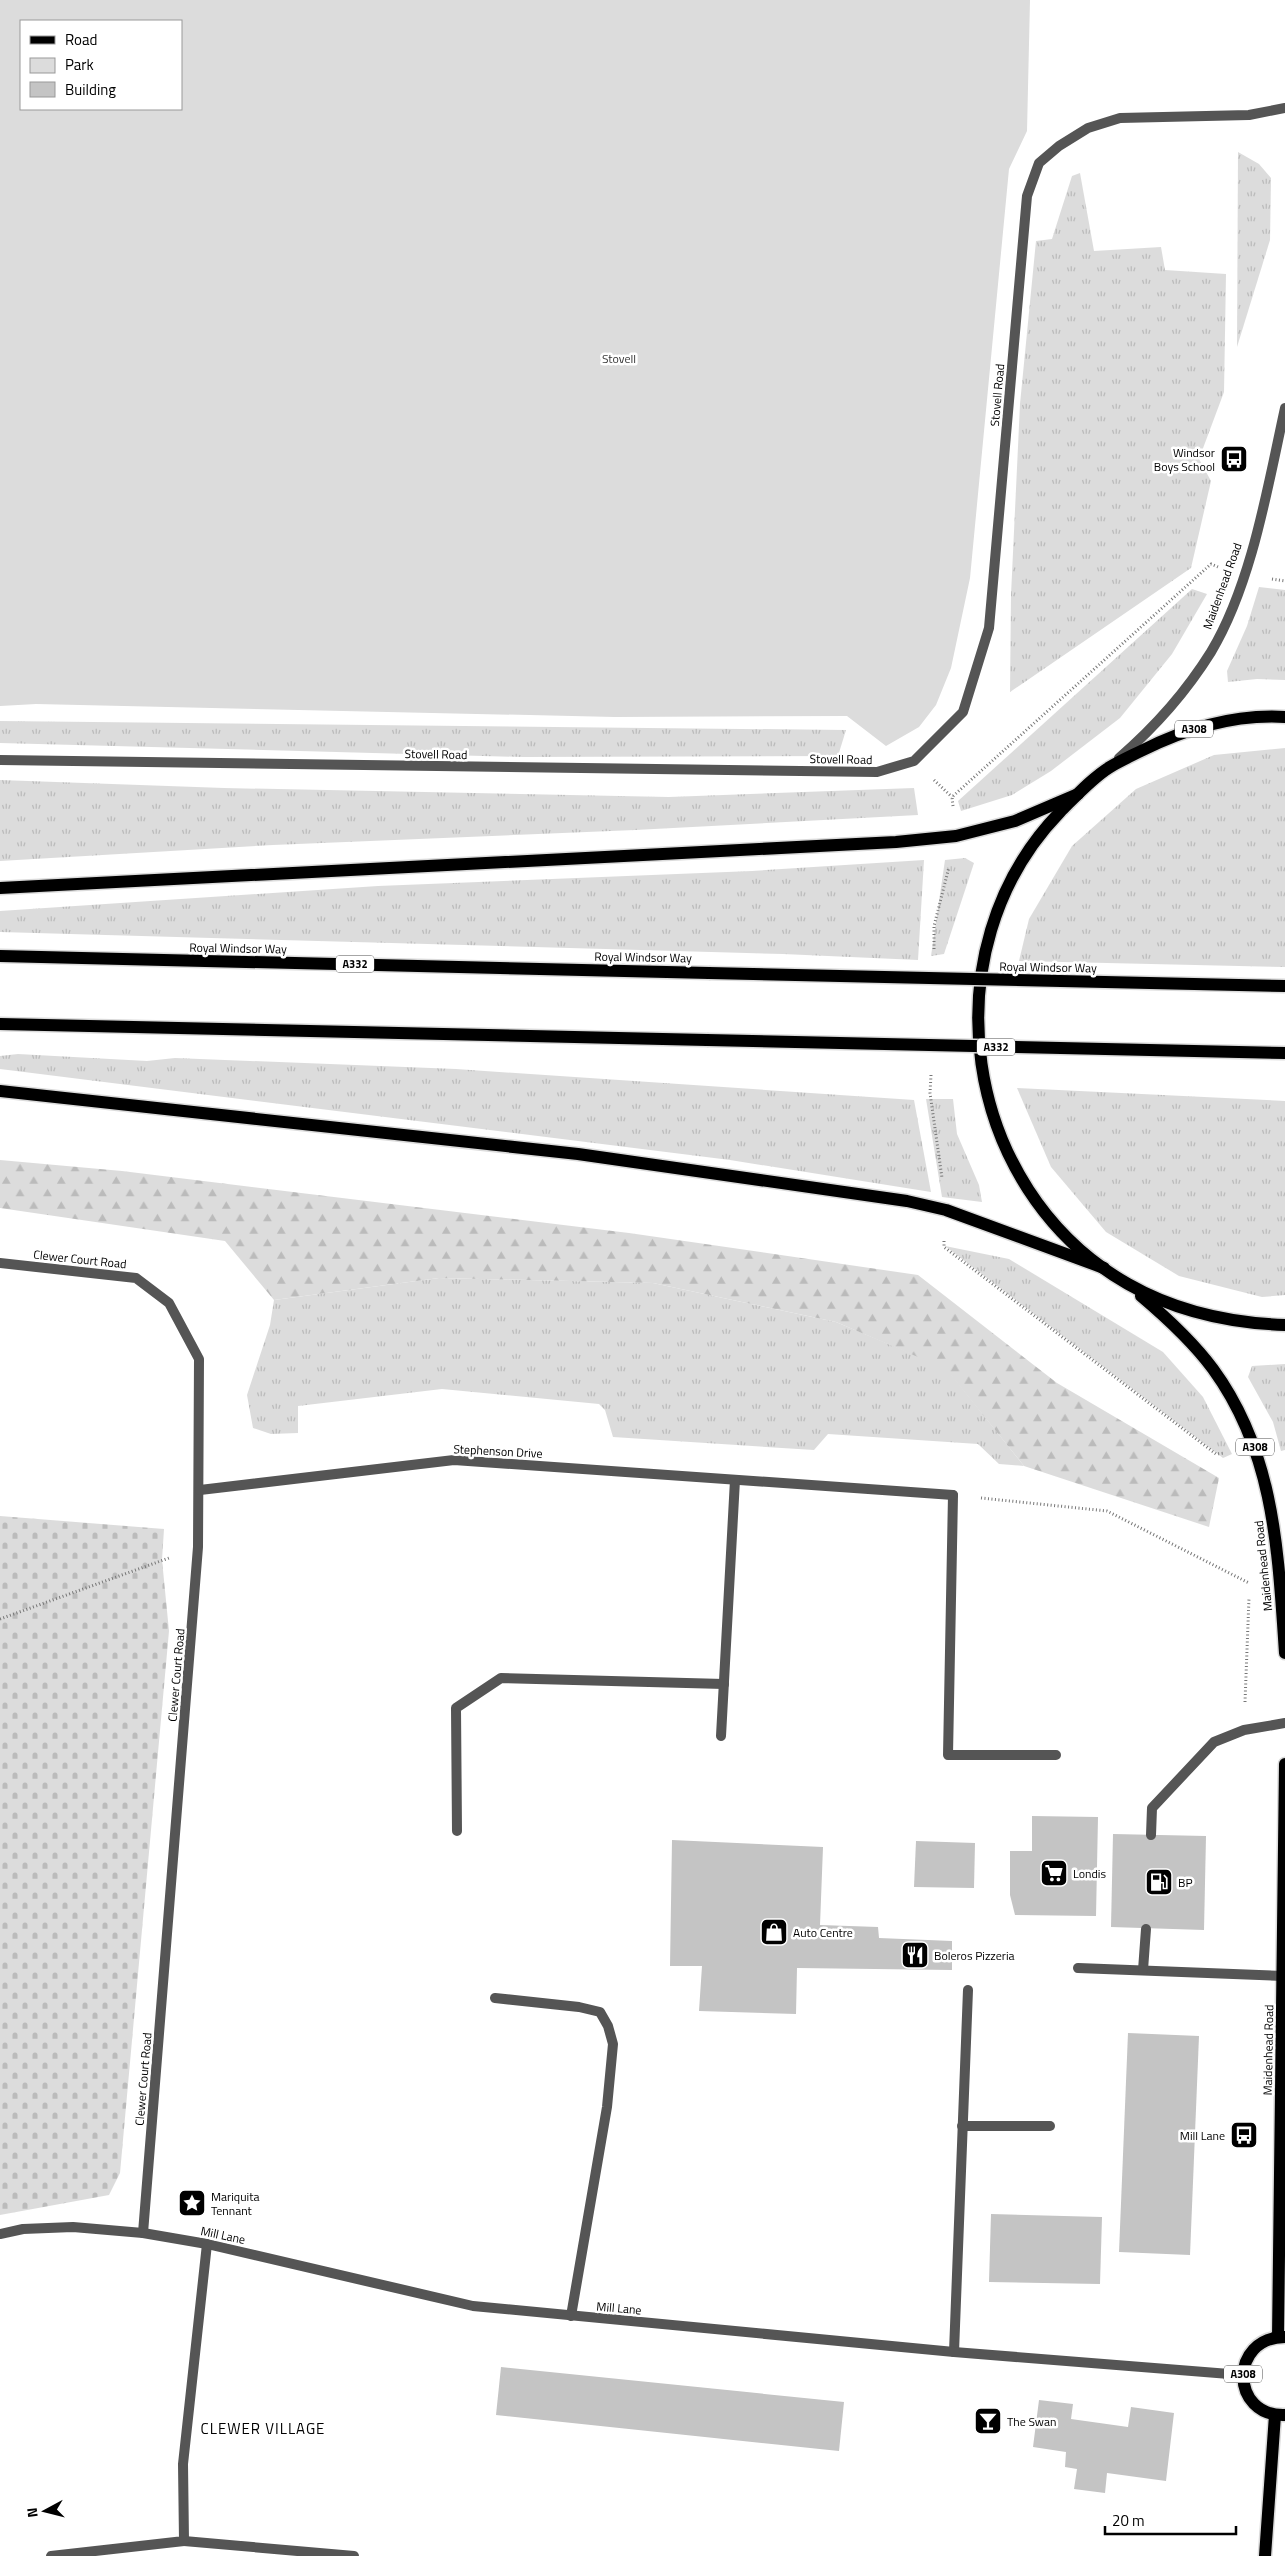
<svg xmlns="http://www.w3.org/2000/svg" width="1285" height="2556" viewBox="0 0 1285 2556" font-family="'Titillium Web',sans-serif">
	<defs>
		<pattern id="grass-tufts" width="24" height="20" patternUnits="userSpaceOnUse" patternTransform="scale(1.25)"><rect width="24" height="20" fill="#dcdcdc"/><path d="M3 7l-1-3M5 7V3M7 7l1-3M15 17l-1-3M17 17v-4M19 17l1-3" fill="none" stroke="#bbb"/></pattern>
		<pattern id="forest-firs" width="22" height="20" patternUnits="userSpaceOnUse" patternTransform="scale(1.25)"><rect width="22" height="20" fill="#dcdcdc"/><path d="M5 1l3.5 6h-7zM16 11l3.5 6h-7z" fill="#bbb"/></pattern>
		<pattern id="cemetery-stones" width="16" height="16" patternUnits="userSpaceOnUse" patternTransform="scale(1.25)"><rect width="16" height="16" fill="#dcdcdc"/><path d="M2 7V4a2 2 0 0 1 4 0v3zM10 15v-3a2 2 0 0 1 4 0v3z" fill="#bbb"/></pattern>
	</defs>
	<rect width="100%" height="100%" fill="#fff"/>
	<g fill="url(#grass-tufts)">
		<polygon points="1238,152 1259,164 1271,178 1270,240 1237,347"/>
		<polygon points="1080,173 1094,251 1161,247 1165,270 1226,274 1224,392 1199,459 1211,481 1191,568 1010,692 1011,595 1020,404 1036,241 1052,239 1072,176"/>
		<polygon points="1259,587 1285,590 1285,680 1257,679 1228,682 1227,671 1247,626"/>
		<polygon points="1192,589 1207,594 1172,654 1120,718 1051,771 1012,795 961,811 958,801"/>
		<polygon points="0,721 846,730 838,756 523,757 0,743"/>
		<polygon points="1285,748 1285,967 1019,961 1029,919 1072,846 1136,789 1214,755"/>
		<polygon points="0,780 224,788 669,797 914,788 918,815 635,830 273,845 0,861"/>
		<polygon points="965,858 974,863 944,954 931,956 945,860"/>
		<polygon points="924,860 918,960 783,954 0,932 0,911 378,886 752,871"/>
		<polygon points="18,1054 147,1061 175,1058 456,1069 914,1100 931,1192 730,1160 0,1069 0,1056"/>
		<polygon points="1017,1088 1285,1101 1285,1295 1262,1297 1179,1276 1106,1232 1051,1167"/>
		<polygon points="926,1099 953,1099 957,1134 979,1185 982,1202 942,1197"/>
		<polygon points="945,1246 1009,1259 1163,1352 1203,1397 1232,1454 1223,1458"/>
		<polygon points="439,1278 653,1283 836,1322 946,1368 1024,1466 999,1464 978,1444 828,1434 814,1450 613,1437 605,1410 599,1404 442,1389 298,1406 298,1433 271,1434 253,1428 247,1395 270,1325 274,1300"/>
		<polygon points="1285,1364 1285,1450 1281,1451 1273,1422 1248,1377 1252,1366"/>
	</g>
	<polygon fill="url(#forest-firs)" points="0,1160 122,1171 629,1233 918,1275 1057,1383 1219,1478 1209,1527 1024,1466 946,1369 836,1322 653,1283 439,1278 274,1300 225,1241 0,1208"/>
	<polygon fill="url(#cemetery-stones)" points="0,1516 164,1529 162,1560 169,1631 120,2173 109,2195 0,2215"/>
	<path fill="#dcdcdc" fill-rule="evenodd" d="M 0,0 L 1030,0 L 1027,131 L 1009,169 L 970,578 L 951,668 L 936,705 L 919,727 L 886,746 L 847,716 L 615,717 L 36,704 L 0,706 ZM 21,21 L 181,21 L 181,109 L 21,109 Z"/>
	<g fill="#c4c4c4">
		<polygon points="1032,1816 1098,1817 1096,1916 1015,1915 1010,1895 1010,1851 1032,1851"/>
		<polygon points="1113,1834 1206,1836 1204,1930 1111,1927"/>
		<polygon points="672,1840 823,1847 820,1925 878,1927 879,1938 952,1941 952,1970 797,1968 796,2014 699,2011 702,1966 670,1966"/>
		<polygon points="916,1841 975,1843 974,1888 914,1887"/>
		<polygon points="1128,2033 1199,2036 1190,2255 1119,2252"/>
		<polygon points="991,2214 1102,2217 1100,2284 989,2282"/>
		<polygon points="501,2367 844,2402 839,2451 496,2415"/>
		<polygon points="1039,2400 1073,2404 1071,2419 1128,2427 1131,2407 1174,2413 1166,2481 1107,2473 1105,2493 1074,2489 1077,2469 1065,2467 1066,2452 1033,2447"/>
	</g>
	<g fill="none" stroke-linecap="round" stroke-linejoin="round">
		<g stroke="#dbdbdb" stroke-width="15">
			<g id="primary">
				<path d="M 1285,717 C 1235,714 1185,729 1141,751 C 1131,756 1120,761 1110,767 C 1092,778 1075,797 1060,812 C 927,949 961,1189 1128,1284 C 1177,1312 1229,1323 1285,1325"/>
				<polyline points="0,888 896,842 956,836 1015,821 1078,794"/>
				<polyline points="0,956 709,973"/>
				<polyline points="0,1024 707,1040"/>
				<polyline points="0,1091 578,1154 907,1201 946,1210 1104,1268"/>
				<path d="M 1141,1296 C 1167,1318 1193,1342 1213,1369 C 1275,1454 1278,1552 1285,1653"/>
				<polyline points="1278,2337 1285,1764"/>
				<path d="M 1285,2337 C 1229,2337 1230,2417 1285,2415"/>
				<polyline points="1265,2556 1275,2415"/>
			</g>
		</g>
		<g stroke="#777" stroke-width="3" stroke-dasharray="1 2.5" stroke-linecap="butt">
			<polyline points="1272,579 1285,581"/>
			<polyline points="934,780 952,797"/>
			<polyline points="953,806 952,797 1211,564 1218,567"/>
			<polyline points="934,949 934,926 949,867"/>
			<polyline points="931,1075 930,1093 942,1178"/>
			<polyline points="944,1241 944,1247 1216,1454 1225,1453"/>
			<polyline points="981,1498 1107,1511 1249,1583"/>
			<polyline points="0,1619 169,1558"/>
			<polyline points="1245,1702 1249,1598"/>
		</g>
		<g stroke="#555" stroke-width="10">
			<polyline points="953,1495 948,1755 1056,1755"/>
			<polyline points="457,1831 456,1708 501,1678 724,1684"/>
			<polyline points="1151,1835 1152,1808 1214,1742 1244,1730 1285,1723"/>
			<polyline points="1078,1968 1283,1976"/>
			<polyline points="1143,1970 1146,1929"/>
			<polyline points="495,1998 579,2007 600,2012 608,2026 613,2044 607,2107 571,2316"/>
			<polyline points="962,2126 1050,2126"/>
			<polyline points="954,2352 968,1990"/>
			<polyline points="184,2541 354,2556"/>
			<polyline points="51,2556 184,2541 183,2464 207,2244"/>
		</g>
		<g stroke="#555" stroke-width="10">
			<polyline points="0,760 877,772 914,761 963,712 989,628 1027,196 1039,163 1059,146 1088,128 1120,118 1249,115 1285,108"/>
			<polyline points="0,1263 136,1278 169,1303 199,1359 198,1547 143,2233"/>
			<polyline points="200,1490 454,1460 953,1495"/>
			<polyline points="721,1736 735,1480"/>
			<polyline points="0,2234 23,2229 73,2227 143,2233 207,2244 473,2306 954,2352 1242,2375"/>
		</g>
		<path stroke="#555" stroke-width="10" d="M 1119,758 C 1155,727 1186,692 1211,652 C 1252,584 1268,485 1285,408"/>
		<use href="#primary" stroke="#000" stroke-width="12"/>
		<g stroke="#dbdbdb" stroke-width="15" stroke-linecap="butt">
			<g id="primary-bridge">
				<polyline points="709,973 1285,986"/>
				<polyline points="707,1040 1285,1053"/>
			</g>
		</g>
		<use href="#primary-bridge" stroke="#000" stroke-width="12"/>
	</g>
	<defs>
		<g id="bus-square" transform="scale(1.4375)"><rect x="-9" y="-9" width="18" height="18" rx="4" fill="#000" stroke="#fff"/><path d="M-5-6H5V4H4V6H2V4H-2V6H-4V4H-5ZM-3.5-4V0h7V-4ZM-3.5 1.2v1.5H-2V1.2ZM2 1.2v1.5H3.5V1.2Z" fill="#fff"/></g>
		<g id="supermarket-square" transform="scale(1.4375)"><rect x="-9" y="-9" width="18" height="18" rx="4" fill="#000" stroke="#fff"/><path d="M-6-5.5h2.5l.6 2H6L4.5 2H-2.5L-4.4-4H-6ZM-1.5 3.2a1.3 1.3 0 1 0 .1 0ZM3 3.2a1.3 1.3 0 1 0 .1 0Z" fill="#fff"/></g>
		<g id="fuel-square" transform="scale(1.4375)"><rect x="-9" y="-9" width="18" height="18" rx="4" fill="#000" stroke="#fff"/><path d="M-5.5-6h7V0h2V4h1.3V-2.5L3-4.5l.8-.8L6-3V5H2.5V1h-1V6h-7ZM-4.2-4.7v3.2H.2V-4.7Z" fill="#fff"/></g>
		<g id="shop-square" transform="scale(1.4375)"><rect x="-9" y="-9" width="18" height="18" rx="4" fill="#000" stroke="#fff"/><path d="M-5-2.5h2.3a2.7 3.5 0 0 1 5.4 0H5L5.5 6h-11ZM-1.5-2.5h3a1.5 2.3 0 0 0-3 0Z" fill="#fff"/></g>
		<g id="restaurant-square" transform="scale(1.4375)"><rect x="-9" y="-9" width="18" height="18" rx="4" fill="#000" stroke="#fff"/><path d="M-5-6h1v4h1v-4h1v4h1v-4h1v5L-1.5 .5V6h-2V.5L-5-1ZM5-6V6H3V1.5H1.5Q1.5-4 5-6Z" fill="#fff"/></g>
		<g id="sight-square" transform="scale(1.4375)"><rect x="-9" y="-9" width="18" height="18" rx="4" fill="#000" stroke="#fff"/><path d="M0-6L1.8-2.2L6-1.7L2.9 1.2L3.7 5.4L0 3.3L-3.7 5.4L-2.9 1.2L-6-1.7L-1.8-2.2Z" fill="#fff"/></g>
		<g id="bar-square" transform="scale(1.4375)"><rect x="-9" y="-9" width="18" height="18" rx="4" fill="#000" stroke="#fff"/><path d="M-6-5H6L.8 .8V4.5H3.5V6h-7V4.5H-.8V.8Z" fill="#fff"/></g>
	</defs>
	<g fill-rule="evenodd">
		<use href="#bus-square" x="1234" y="459"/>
		<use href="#supermarket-square" x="1054" y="1873"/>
		<use href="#fuel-square" x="1159" y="1882"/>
		<use href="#shop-square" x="774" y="1932"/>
		<use href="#restaurant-square" x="915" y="1955"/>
		<use href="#bus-square" x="1244" y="2135"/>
		<use href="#sight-square" x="192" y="2203"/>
		<use href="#bar-square" x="988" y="2421"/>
	</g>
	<g text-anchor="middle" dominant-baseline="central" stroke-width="5" stroke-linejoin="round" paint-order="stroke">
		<g fill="#fff" stroke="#4c4c4c" stroke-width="1">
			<rect x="1175" y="720.5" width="38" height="17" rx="4"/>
			<rect x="336" y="955.5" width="38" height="17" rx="4"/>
			<rect x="977" y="1038.5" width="38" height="17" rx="4"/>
			<rect x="1236" y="1438.5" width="38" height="17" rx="4"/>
			<rect x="1224" y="2365.5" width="38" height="17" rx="4"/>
		</g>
		<g font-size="11" font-weight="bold" fill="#000">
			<text x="1194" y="729">A308</text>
			<text x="355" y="964">A332</text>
			<text x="996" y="1047">A332</text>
			<text x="1255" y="1447">A308</text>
			<text x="1243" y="2374">A308</text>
		</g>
		<g font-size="12" fill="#333" stroke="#fff">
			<text x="619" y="358">Stovell</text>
		</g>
		<g font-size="12" fill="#000" stroke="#fff">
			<text transform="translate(997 395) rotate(-85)">Stovell Road</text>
			<text transform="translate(1222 586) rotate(-70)">Maidenhead Road</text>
			<text transform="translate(436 754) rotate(1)">Stovell Road</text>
			<text transform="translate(841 759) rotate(1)">Stovell Road</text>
			<text transform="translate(238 948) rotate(1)">Royal Windsor Way</text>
			<text transform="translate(643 957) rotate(1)">Royal Windsor Way</text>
			<text transform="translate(1048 967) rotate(1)">Royal Windsor Way</text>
			<text transform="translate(80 1259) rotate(6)">Clewer Court Road</text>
			<text transform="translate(498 1451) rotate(3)">Stephenson Drive</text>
			<text transform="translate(1263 1566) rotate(-96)">Maidenhead Road</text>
			<text transform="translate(176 1675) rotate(-85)">Clewer Court Road</text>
			<text transform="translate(1268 2050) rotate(-89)">Maidenhead Road</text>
			<text transform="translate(143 2079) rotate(-85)">Clewer Court Road</text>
			<text transform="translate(223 2235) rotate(12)">Mill Lane</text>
			<text transform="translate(619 2308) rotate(5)">Mill Lane</text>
		</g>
		<g font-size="12" fill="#000" stroke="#fff" text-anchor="start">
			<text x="1215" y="452" text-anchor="end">Windsor<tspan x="1215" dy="14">Boys School</tspan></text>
			<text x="1073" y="1873">Londis</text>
			<text x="1178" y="1882">BP</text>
			<text x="793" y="1932">Auto Centre</text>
			<text x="934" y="1955">Boleros Pizzeria</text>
			<text x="1225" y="2135" text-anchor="end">Mill Lane</text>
			<text x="211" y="2196">Mariquita<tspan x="211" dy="14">Tennant</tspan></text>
			<text x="1007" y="2421">The Swan</text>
		</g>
		<g font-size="15" letter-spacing="1" fill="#000" stroke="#fff">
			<text x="263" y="2428">CLEWER VILLAGE</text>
		</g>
	</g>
	<rect x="20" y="20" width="162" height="90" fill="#ffffff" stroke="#999999"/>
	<rect x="30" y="36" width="25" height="8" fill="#000000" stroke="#999999"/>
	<text x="65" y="45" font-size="15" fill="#000000">Road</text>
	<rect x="30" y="58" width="25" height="15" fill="#dcdcdc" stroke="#999999"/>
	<text x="65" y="70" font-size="15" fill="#000000">Park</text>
	<rect x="30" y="82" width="25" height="15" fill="#c4c4c4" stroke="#999999"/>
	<text x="65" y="95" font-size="15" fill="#000000">Building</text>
	<g transform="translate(45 2511) rotate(263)" stroke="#ffffff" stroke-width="4" paint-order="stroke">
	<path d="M0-4L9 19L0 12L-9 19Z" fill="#000000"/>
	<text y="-8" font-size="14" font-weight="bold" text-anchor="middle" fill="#000000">N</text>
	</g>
	<path d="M1105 2526v8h131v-8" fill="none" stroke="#000000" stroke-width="2.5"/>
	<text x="1112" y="2526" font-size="15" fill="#000000" stroke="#ffffff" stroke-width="4" paint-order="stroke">20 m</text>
</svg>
